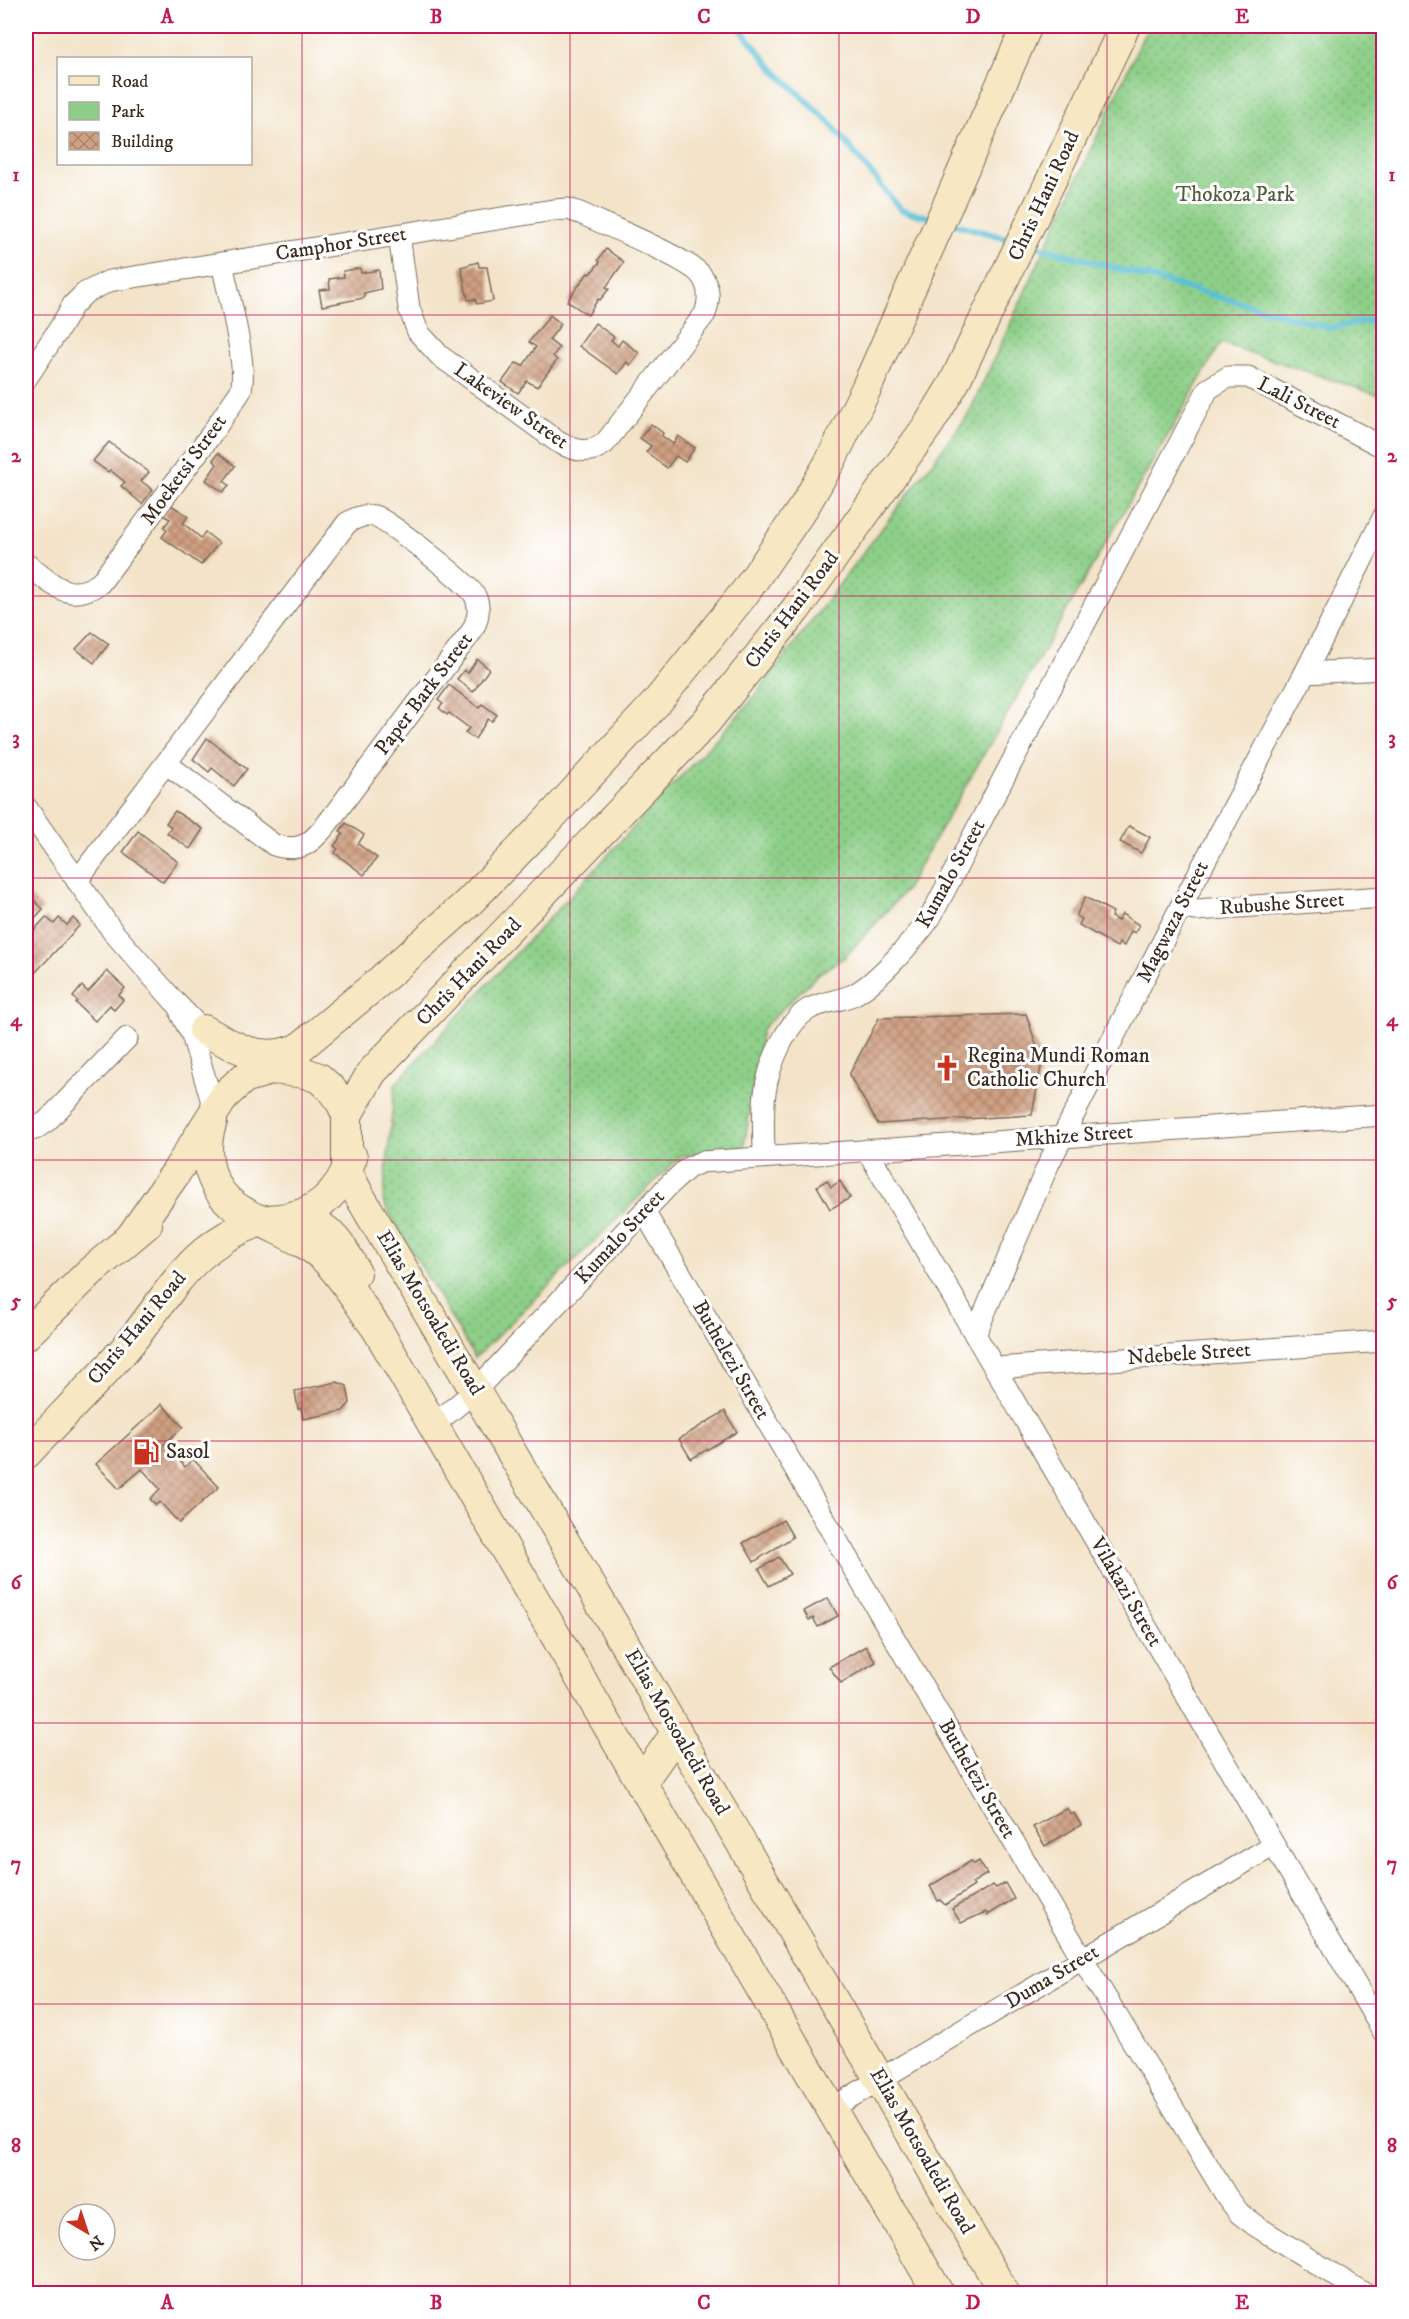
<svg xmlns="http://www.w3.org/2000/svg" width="1409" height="2319" viewBox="0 0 1409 2319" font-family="'IM FELL DW Pica',serif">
	<defs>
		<pattern id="green-dots" width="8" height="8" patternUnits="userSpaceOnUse" patternTransform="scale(1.5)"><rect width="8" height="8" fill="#8dcf88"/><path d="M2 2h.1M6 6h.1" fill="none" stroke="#74a86f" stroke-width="1.8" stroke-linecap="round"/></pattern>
		<pattern id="building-cross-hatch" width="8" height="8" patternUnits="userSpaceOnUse" patternTransform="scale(1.5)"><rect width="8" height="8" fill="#d0a083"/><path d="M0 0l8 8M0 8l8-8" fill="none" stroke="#aa836b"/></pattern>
	</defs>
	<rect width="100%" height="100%" fill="#fff"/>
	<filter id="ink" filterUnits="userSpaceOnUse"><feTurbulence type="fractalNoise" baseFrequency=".0167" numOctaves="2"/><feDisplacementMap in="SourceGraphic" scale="12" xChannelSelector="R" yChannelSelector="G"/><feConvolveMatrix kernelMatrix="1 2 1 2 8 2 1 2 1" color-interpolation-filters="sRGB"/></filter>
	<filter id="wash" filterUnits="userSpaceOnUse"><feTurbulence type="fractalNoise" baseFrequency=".008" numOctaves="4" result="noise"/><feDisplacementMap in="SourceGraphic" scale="24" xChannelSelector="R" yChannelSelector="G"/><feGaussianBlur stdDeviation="1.35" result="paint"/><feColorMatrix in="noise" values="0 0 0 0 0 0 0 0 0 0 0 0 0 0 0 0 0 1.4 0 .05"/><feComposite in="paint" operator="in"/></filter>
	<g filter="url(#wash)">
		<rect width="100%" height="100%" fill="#f3e3c9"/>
		<polygon fill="url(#green-dots)" stroke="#647c53" stroke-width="1.5" points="1148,26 1383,26 1383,397 1221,343 905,891 845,957 818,974 762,1029 744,1147 681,1156 475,1358 383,1202 395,1084 750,702 968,415"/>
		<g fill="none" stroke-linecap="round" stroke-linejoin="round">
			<g stroke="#59bfd7" stroke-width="6">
				<polyline points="738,26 775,71 830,123 901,210 932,218"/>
				<polyline points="948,222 1013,240"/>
				<polyline points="1029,244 1331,328 1384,318"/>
			</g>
		</g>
		<g id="blocks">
			<g fill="url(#building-cross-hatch)">
				<polygon points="606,249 624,262 606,287 609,289 600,300 598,299 588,315 567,301 588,273 590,274 600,262 598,260"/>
				<polygon points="478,262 479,267 487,267 493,301 477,304 475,299 468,300 461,267"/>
				<polygon points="360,268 361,273 379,270 381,289 364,293 364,298 322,306 319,290 330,289 329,279 344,277 343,271"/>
				<polygon points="550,315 561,324 549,340 559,348 553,356 557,360 537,387 527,381 518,393 502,382 516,363 523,366 536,347 529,342"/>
				<polygon points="595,323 614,337 611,340 618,346 622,340 639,353 630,365 627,362 618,374 579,346"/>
				<polygon points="651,424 663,433 662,436 673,444 678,436 695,448 685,462 676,456 667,468 646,452 651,446 640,438"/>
				<polygon points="109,442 149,472 141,481 153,490 142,504 121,486 125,482 110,470 108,472 93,461"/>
				<polygon points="218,453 235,466 224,481 229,485 223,492 206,480 217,464 213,460"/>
				<polygon points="171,505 188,516 183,523 201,538 205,532 219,543 201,565 162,537 167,530 164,527 170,519 163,515"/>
				<polygon points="92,632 109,644 94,663 76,649"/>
				<polygon points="477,659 489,669 473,692 457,679 464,670 468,673"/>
				<polygon points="449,685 479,708 482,704 497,715 492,721 488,719 475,739 465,733 469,728 449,713 447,715 439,708 443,704 438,700"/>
				<polygon points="207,738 247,769 234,786 212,768 209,772 193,759"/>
				<polygon points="175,811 203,829 190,849 167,833 171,827 166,823"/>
				<polygon points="346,823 364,835 358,844 377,858 364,875 335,853 338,849 334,846 343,834 340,831"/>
				<polygon points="1129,826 1150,837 1141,853 1120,842"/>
				<polygon points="138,831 178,862 163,882 123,852"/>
				<polygon points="26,892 43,909 34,919 30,914 26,919"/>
				<polygon points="1085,897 1113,912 1111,917 1118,921 1122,914 1139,925 1135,933 1131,931 1124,946 1119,943 1117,947 1079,925 1082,919 1076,916"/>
				<polygon points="46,917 54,924 59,918 67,925 73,918 80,925 33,975 26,968 26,939"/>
				<polygon points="107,971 125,988 119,995 123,1000 114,1010 110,1005 95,1021 76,1003 77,1001 73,997 82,986 88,992"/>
				<polygon points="1026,1014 1042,1062 1032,1115 878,1124 849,1075 879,1018"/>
				<polygon points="827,1180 831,1187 840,1181 850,1198 830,1209 817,1186"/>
				<polygon points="337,1382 347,1386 350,1403 343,1411 303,1419 301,1408 298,1409 295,1391"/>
				<polygon points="162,1404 183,1427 164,1444 185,1467 193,1459 219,1487 179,1523 160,1502 156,1505 150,1499 160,1489 142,1469 119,1489 96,1464"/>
				<polygon points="725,1411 737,1432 691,1459 679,1439"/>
				<polygon points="783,1520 793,1537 754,1562 743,1543"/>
				<polygon points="779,1557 790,1574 769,1586 759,1569"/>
				<polygon points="828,1598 838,1616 818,1627 813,1618 809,1620 804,1611"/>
				<polygon points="866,1646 876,1662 841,1683 829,1667"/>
				<polygon points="1067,1808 1071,1815 1074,1813 1081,1825 1045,1846 1033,1827"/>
				<polygon points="971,1861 974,1864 979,1861 987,1874 972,1883 974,1886 945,1905 940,1900 938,1901 930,1886"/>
				<polygon points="1005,1883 1014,1899 988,1915 986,1912 961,1923 952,1909 993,1885 996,1888"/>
			</g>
		</g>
	</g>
	<g filter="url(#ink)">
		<use href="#blocks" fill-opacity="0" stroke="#7b6b5a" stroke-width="1.5"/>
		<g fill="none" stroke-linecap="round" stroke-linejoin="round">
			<g stroke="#7b6b5a" stroke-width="23">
				<g id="street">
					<path d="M 26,379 L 61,326 L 73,305 L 85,293 L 109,281 L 553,210 L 568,209 L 580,213 C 603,224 688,258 701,275 C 710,287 710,300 705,314 L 605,443 C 589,455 575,451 558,442 L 440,356 L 418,332 L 409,308 L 399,235"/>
					<path d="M 26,564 C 52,583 68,605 100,583 L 210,436 L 240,392 C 250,372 227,289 222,263"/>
					<polyline points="1305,673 1384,669"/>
					<polyline points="26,807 113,932 173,1000 212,1040"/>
					<path d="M 77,881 L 347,523 C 355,518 364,514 374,516 C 386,519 470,584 475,596 C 481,608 478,620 472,631 L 327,824 C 311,844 300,853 274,845 L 167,764"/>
					<polyline points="1180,908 1196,910 1384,897"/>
					<polyline points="181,1014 192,1035 215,1112"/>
					<polyline points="26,1131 35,1129 47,1121 127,1038"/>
					<polyline points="867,1150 1384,2033"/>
					<path d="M 764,1157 C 764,1136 762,1113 765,1093 C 768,1067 786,1022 809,1009 C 822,1002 839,1001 853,995 C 877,983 914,940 930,918 L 1208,389 L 1228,377 L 1248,377 L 1377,444 L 1384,445"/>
					<polyline points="645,1213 1083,1960 1227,2197 1240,2214 1256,2226 1365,2294"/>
					<polyline points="975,1335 1049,1163 1180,908 1305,673 1384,516"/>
					<polyline points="995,1368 1384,1341"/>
					<polyline points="432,1426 475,1391 667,1187 688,1168 701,1162 1384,1115"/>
					<polyline points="832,2108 1272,1846"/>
				</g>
			</g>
			<g stroke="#7b6b5a" stroke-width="32">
				<g id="secondary">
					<path d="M 204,1030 C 230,1045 260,1063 291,1051"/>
					<polyline points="274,1069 380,981 468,903 538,831 657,702 746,591 805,505 831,460 866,389 1027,26"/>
					<polyline points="347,1115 372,1072 706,722 796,609 929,424 954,383 1125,26"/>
					<path d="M 212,1121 C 200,1156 210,1194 244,1212 C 249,1215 255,1219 261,1220 C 266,1221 274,1219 279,1219 C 317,1216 340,1191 352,1157"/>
					<path d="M 295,1216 C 325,1220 344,1247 356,1273"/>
					<polyline points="131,1237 175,1174 225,1095 244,1078 274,1069 305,1073 319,1078 331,1089 341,1102 347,1115 347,1172 359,1195 589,1583 1005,2294"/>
					<polyline points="26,1335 90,1272 147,1224"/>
					<path d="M 26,1454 C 58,1420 92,1386 124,1350 C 171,1295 187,1246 261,1221 C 282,1232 305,1241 323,1257 C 342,1274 361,1307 377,1329 L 939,2294"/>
					<polyline points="641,1783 677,1732"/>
				</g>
			</g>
			<use href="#street" stroke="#fff" stroke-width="21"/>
			<use href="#secondary" stroke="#f7e8c3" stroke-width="30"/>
		</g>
	</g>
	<path fill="none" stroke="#c2185b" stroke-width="1.5" stroke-opacity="0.55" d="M 302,26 L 302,2294M 570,26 L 570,2294M 839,26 L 839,2294M 1107,26 L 1107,2294M 26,315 L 1384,315M 26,596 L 1384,596M 26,878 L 1384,878M 26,1160 L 1384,1160M 26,1441 L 1384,1441M 26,1723 L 1384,1723M 26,2004 L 1384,2004"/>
	<defs>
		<g id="church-bare" transform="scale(2.07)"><path d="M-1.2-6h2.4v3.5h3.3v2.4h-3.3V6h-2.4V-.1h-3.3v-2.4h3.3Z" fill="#c8321e" stroke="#fff" stroke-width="2.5" paint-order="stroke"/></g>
		<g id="fuel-bare" transform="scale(2.07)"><path d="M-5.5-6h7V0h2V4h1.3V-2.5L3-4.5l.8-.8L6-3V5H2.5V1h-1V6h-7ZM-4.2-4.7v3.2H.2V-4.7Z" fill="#c8321e" stroke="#fff" stroke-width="2.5" paint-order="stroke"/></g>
	</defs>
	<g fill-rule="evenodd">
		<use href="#church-bare" x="947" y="1068"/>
		<use href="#fuel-bare" x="146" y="1452"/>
	</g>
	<g text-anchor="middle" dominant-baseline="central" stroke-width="6" stroke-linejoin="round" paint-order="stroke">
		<g font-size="21" fill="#545c3e" stroke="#fff">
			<text x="1235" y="195">Thokoza Park</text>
		</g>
		<g font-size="21" fill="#3b2a1e" stroke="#fff">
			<text transform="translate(1044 196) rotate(-65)">Chris Hani Road</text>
			<text transform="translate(341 244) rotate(-9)">Camphor Street</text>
			<text transform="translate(1299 403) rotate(27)">Lali Street</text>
			<text transform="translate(511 406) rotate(35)">Lakeview Street</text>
			<text transform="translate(184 470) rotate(-54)">Moeketsi Street</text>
			<text transform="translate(792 610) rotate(-53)">Chris Hani Road</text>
			<text transform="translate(424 694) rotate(-53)">Paper Bark Street</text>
			<text transform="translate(951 874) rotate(-61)">Kumalo Street</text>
			<text transform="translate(1282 904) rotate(-4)">Rubushe Street</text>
			<text transform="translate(1173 922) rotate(-63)">Magwaza Street</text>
			<text transform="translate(469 972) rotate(-46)">Chris Hani Road</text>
			<text transform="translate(1074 1136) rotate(-4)">Mkhize Street</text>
			<text transform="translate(620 1237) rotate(-47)">Kumalo Street</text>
			<text transform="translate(430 1313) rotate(59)">Elias Motsoaledi Road</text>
			<text transform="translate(137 1328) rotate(-50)">Chris Hani Road</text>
			<text transform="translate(1189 1354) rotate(-4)">Ndebele Street</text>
			<text transform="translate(731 1360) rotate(60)">Buthelezi Street</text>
			<text transform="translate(1126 1592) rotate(60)">Vilakazi Street</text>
			<text transform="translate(677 1732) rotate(60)">Elias Motsoaledi Road</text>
			<text transform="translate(977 1779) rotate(60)">Buthelezi Street</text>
			<text transform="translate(1052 1977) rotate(-31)">Duma Street</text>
			<text transform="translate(922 2151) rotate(60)">Elias Motsoaledi Road</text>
		</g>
		<g font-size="21" fill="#3b2a1e" stroke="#fff" text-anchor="start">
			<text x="967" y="1056">Regina Mundi Roman<tspan x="967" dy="24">Catholic Church</tspan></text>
			<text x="166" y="1452">Sasol</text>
		</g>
	</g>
	<rect width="1409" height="2319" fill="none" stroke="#fff" stroke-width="66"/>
	<rect x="57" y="57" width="195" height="108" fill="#ffffff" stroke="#b1aaa5" stroke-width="1.5"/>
	<rect x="69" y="76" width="30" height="9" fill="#f7e8c3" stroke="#b1aaa5" stroke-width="1.5"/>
	<text x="111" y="87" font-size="18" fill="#3b2a1e">Road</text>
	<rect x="69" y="102" width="30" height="18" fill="#8dcf88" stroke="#b1aaa5" stroke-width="1.5"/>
	<text x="111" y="117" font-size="18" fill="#3b2a1e">Park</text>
	<rect x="69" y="132" width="30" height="18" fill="url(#building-cross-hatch)" stroke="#b1aaa5" stroke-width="1.5"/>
	<text x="111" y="147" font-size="18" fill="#3b2a1e">Building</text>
	<g transform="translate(87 2232) rotate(141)"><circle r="28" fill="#ffffff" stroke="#b1aaa5" stroke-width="1.5"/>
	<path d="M0-4.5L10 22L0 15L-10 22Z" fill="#c8321e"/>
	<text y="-9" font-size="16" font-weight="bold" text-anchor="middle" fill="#3b2a1e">N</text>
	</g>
	<rect x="33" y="33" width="1343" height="2253" fill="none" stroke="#c2185b" stroke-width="2"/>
	<g font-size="20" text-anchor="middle" font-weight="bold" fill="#c2185b">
		<text x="167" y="23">A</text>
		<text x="436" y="23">B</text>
		<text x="704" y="23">C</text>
		<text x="973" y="23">D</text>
		<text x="1242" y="23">E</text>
		<text x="16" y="181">1</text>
		<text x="1392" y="181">1</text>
		<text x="16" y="462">2</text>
		<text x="1392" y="462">2</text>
		<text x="16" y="744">3</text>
		<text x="1392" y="744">3</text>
		<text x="16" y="1026">4</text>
		<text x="1392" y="1026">4</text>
		<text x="16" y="1307">5</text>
		<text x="1392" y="1307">5</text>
		<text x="16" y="1589">6</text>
		<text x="1392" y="1589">6</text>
		<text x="16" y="1870">7</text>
		<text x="1392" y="1870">7</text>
		<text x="16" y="2152">8</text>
		<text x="1392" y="2152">8</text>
		<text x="167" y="2309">A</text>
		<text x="436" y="2309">B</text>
		<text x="704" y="2309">C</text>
		<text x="973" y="2309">D</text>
		<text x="1242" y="2309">E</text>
	</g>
</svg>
